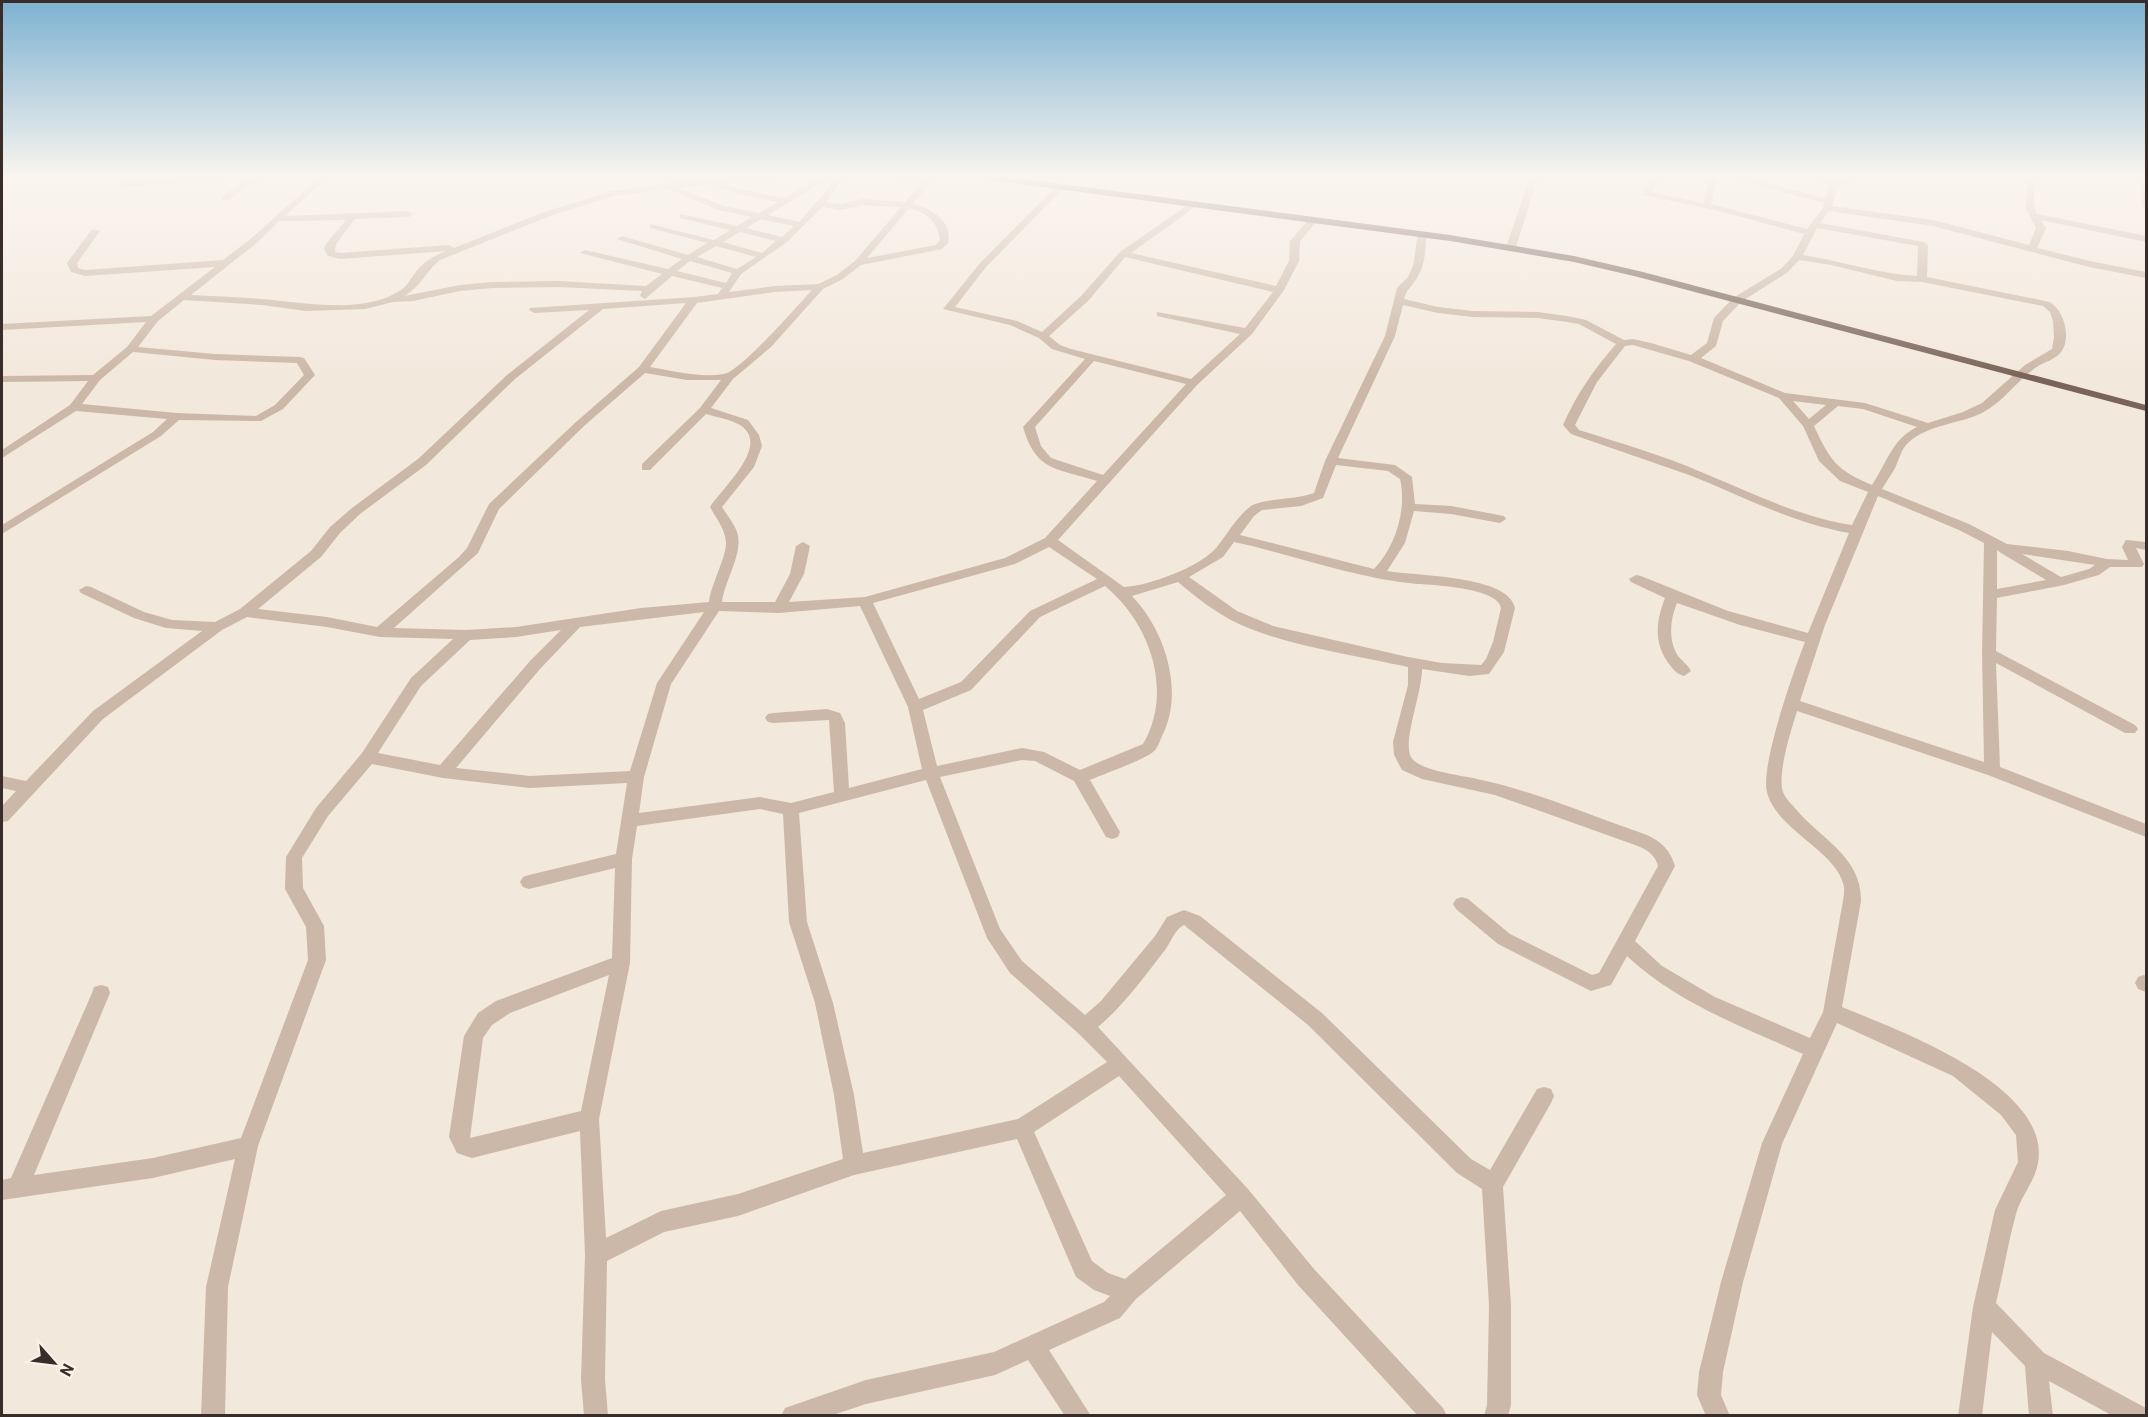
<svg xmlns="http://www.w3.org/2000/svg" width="2148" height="1417" viewBox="0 0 2148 1417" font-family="Roboto,sans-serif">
	<rect width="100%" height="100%" fill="#f3e8dc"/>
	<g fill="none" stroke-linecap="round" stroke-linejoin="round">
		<g fill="#ccb8a8" fill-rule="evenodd">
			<polygon points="123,177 131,177 129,181 222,177 218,180 123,187 119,184"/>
			<polygon points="252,177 262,177 228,200 222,200 222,196"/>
			<path d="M 319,177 L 328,177 L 285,216 L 409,211 L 413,214 L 409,217 L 355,219 L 336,244 L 335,252 L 340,253 L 449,245 L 454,248 L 544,212 L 612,191 L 713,178 L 778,177 L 774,180 L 724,183 L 739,189 L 785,198 L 821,177 L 831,177 L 768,215 L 799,222 L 833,183 L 834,180 L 832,177 L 843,179 L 826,202 L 840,204 L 863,199 L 905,202 L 921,184 L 891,177 L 925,179 L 935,177 L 913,204 C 932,208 953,222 948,243 L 942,249 L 861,265 L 843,279 L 823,289 L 771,347 L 733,379 L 711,408 L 748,420 L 759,435 L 762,446 L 754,467 L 722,507 C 727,515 734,523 737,532 C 744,553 725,579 722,602 L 775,602 L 790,574 L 796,546 L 803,542 L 810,546 L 804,574 L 789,602 L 865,597 L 1005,558 L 1045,538 L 1097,481 C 1057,468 1036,472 1023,427 L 1085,359 L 1052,349 L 1039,338 L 1010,325 L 943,309 L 980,263 L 1058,185 L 1065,187 L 986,267 L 955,307 L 1017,321 L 1042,332 L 1081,296 L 1120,252 L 1195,200 L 1198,201 L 1198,205 L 1131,253 L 1276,286 L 1289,261 L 1290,241 L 1309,219 L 1317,221 L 1300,241 L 1299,261 L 1284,290 L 1252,334 L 1197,385 L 1058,540 L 1124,587 C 1148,586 1200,567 1216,548 C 1227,535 1237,516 1251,506 C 1264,498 1296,500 1314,493 L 1325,461 L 1385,336 L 1397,288 L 1408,277 L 1413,266 L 1418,233 L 1426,235 C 1426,250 1425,265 1417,278 C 1411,287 1407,289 1404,299 L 1438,307 L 1473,311 L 1538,312 L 1567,316 L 1586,320 L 1624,340 L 1633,339 L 1651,343 L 1691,355 L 1707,343 L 1714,318 L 1733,298 L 1782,268 L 1793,256 L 1804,234 L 1719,211 L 1643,195 L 1642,193 L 1649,185 L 1651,177 L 1659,177 L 1657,186 L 1652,192 L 1703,203 L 1708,182 L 1711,177 L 1720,177 L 1716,182 L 1711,204 L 1807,229 L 1823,208 L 1824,203 L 1728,177 L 1743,177 L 1825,198 L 1829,187 L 1818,177 L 1827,177 L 1835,183 L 1848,177 L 1859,177 L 1837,189 L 1832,206 L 1933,220 L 2029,245 L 2036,228 L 2026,209 L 2027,184 L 2024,177 L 2032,177 C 2037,189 2031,203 2037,214 L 2146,236 L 2146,242 L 2041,220 L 2046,228 L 2037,248 L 2090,261 L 2146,272 L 2146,278 L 2089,267 L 1933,226 L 1829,211 L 1820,223 L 1924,242 L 1928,246 L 1927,277 L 2050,302 C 2064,311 2071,336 2062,351 C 2056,360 2043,362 2035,368 C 2016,382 2003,402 1982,413 C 1959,424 1930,424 1909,442 C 1900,450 1900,459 1894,470 C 1890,476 1886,483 1882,489 L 1969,524 L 2007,544 L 2068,551 L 2107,559 L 2128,560 L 2122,547 L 2126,540 L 2146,542 L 2146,550 L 2136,548 L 2144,564 L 2142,567 L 2110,567 L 2099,575 L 2064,585 L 1997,598 L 1996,651 L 2135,725 L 2138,729 L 2135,733 L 2125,733 L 1996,663 L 2000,767 L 2146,824 L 2146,837 L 1988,775 L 1797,711 C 1791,731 1779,768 1782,788 C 1783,796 1789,801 1794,807 C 1819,838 1862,856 1861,901 L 1842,1007 C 1898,1030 2052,1086 2038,1163 C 2035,1181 2021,1196 2016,1214 C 2008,1243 2003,1274 1996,1303 L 2044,1353 L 2146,1408 L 2146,1416 L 2113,1416 L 2049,1381 L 2053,1416 L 2029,1416 L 2025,1366 L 1992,1332 L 1982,1416 L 1958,1416 L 1973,1307 L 1995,1210 L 2018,1162 L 2016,1135 L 2001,1115 L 1953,1076 L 1837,1023 L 1782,1144 L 1743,1282 L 1723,1372 L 1721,1395 L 1730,1416 L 1706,1416 L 1697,1395 L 1699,1372 L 1721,1282 L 1762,1143 L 1803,1054 C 1741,1026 1677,1003 1627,956 L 1611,985 L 1591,991 L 1498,944 L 1456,909 L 1453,904 L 1456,899 L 1462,897 L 1468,899 L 1510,934 L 1592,975 L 1599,973 L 1658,866 C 1655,854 1646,849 1635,845 L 1495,795 L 1422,779 L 1402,770 L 1394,755 L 1393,742 L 1408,685 L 1408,667 C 1357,656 1284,645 1239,624 C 1216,613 1197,598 1178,582 L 1132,596 C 1165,630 1185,692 1162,736 C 1160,741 1157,749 1153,752 C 1144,760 1103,774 1090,780 L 1120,832 L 1118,837 L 1112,839 L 1106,837 L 1074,781 L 1035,761 L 1022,760 L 940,777 L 1000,929 L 1022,961 L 1085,1015 L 1101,1001 L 1155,936 L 1167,917 L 1184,910 L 1200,916 L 1322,1013 L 1471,1159 L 1490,1170 L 1537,1089 L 1544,1087 L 1551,1089 L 1554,1096 L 1551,1103 L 1503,1187 L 1511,1305 L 1511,1405 L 1508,1416 L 1484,1416 L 1487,1405 L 1489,1305 L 1482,1189 L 1457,1173 L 1308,1025 L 1184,925 C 1175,929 1171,942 1165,950 C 1144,977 1124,1005 1098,1027 L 1248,1189 L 1314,1269 L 1443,1408 L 1447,1416 L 1418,1416 L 1298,1285 L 1240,1211 L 1136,1299 L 1120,1318 L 1049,1350 L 1091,1416 L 1065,1416 L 1028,1360 L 995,1375 L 866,1404 L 830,1416 L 781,1416 L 785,1408 L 866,1380 L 994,1352 L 1104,1302 L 1110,1296 L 1094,1290 L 1076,1277 L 1017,1139 L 854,1175 L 738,1216 L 664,1232 L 607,1261 L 605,1379 L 608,1416 L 584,1416 L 581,1379 L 585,1255 L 580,1131 L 472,1158 L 457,1153 L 449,1137 L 464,1036 L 478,1013 L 496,1001 L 612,958 L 615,868 L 529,889 L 523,887 L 520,882 L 523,877 L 529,875 L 616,854 L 627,783 L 530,788 L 443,778 L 372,764 L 328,816 L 302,858 L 303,888 L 324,926 L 326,960 L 258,1146 L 228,1287 L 225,1416 L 201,1416 L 206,1287 L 235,1159 L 153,1178 L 2,1200 L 2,1180 L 11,1178 L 92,993 L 94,987 L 101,985 L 108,987 L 110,993 L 34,1175 L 153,1158 L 241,1138 L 308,960 L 306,927 L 285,889 L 286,857 L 316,808 L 362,753 L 411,678 L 453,639 L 380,637 L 327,627 L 247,617 L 222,630 L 103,719 L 8,821 L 2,822 L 2,806 L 16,791 L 2,788 L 2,776 L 26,781 L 93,711 L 202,631 L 166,628 L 134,618 L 81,593 L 79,590 L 86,586 L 91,587 L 144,612 L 172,620 L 215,622 L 240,609 L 311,551 L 330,527 L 352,508 L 418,459 L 507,375 L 589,310 L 534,313 L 529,310 L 530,308 L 694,297 L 718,294 L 722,288 L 672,276 L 645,299 L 640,296 L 642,291 L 559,287 L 492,288 L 460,291 L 413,301 L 393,302 L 365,309 L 306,311 L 262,305 L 184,300 L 158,321 L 138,347 L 215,354 L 300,357 L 304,358 L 315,375 L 283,409 L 261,421 L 179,420 L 161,436 L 2,534 L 2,525 L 153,432 L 167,419 L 76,411 L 2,458 L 2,450 L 70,405 L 88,381 L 2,382 L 2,376 L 93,375 L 127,347 L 146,322 L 2,330 L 2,324 L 151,316 L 215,267 L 85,276 L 71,272 L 67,263 L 92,229 L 100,231 L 77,263 L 78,268 L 85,270 L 223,260 L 253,237 ZM 712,184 L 734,193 L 778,202 L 759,213 L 724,206 L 679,188 ZM 669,189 L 718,210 L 752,217 L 737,226 L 680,214 L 680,218 L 730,230 L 714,240 L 650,224 L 650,228 L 707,243 L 688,255 L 622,236 L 617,239 L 682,259 L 668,269 L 585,250 L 580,253 L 662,274 L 646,286 L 559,281 L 492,282 L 460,285 L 404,296 C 421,287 425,272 440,260 L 550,216 L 613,196 ZM 863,205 L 901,207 L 855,261 L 837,275 L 818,284 L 775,286 L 729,292 L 741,274 L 787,242 L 822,207 L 840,210 ZM 909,208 C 928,213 937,221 940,240 L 936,245 L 867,258 ZM 761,219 L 794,226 L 782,237 L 746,228 ZM 346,220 L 326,244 L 324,249 L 328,256 L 340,259 L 446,251 C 436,255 426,260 419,268 C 406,283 410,287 390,296 C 352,313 300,302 261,299 C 238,297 214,296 191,295 L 259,241 L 279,221 ZM 1817,228 L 1918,246 L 1917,276 C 1879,274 1841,261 1803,255 ZM 740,232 L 776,241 L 762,253 L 723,242 ZM 716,246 L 756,257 L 737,269 L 697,257 ZM 1125,257 L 1273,292 L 1245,328 L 1157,312 L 1157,316 L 1240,334 L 1191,379 L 1071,349 L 1060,345 L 1049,336 L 1089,300 ZM 1799,260 L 1831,265 L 1897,281 L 1922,282 L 2043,306 L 2050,312 L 2053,321 L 2054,337 L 2052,349 L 2025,365 L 1982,403 L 1963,412 L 1928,423 L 1865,403 L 1785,393 L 1701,358 L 1716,346 L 1723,321 L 1741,302 L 1788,272 ZM 690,261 L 732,273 L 726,283 L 677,271 ZM 812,290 C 797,306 741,371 724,374 C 700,378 673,371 650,367 L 697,303 L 775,292 ZM 686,303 L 639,367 L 576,422 L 489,504 L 467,548 L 459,557 L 377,627 L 327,617 L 258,609 L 321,557 L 340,533 L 360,514 L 426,465 L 515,379 L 603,309 ZM 1403,305 L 1438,313 L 1473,317 L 1538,318 L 1567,322 L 1579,324 L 1616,344 C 1594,369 1576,395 1563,425 L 1571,434 C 1610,448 1650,461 1689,475 C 1743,496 1791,523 1849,533 L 1808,633 L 1728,611 L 1641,576 L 1636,575 L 1629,579 L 1631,582 L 1665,598 C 1657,619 1653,640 1667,661 C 1671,667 1676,674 1684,676 L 1691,671 C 1688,665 1682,661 1678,656 C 1668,640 1670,620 1677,603 L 1740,625 L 1805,642 C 1794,670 1760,766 1767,792 C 1776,829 1834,850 1843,883 C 1845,888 1844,895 1843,901 L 1823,1012 L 1810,1038 L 1715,997 L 1662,966 L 1635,941 L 1675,866 C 1670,850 1662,842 1647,835 C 1591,816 1535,791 1477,779 C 1462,775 1415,771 1410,755 C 1404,736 1422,693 1422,669 L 1469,676 L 1489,674 L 1504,652 L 1515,608 C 1509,575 1415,576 1387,571 L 1405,543 L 1414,511 L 1451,514 L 1500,523 L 1506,519 L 1504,516 L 1451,506 L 1415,504 L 1412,477 L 1395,465 L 1338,458 L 1395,336 ZM 1633,345 L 1689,361 L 1779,398 L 1803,426 L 1819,461 L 1840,481 L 1868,492 L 1852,525 C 1798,517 1751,492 1701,472 C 1662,455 1620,443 1579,430 L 1575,425 L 1597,382 L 1625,346 ZM 133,352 L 215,360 L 297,363 L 304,375 L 275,405 L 256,416 L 176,413 L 82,404 L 100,380 ZM 1094,361 L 1186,384 L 1103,475 L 1051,458 L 1041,446 L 1035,427 ZM 645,373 L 687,380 L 721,380 L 700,408 L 642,464 L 642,470 L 650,470 L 706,414 C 716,417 729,419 738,424 C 774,443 721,489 710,507 C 716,518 725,529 726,542 C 727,556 711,584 709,602 L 641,608 L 516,627 L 466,630 L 394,628 L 478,553 L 499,509 L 584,426 ZM 1793,401 L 1826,405 L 1809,419 ZM 1838,406 L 1863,409 L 1917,427 C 1891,440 1887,463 1872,485 C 1836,470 1830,460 1814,426 ZM 1336,465 L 1388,471 L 1400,479 C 1407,509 1396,546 1374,569 L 1240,535 L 1254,516 L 1262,510 L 1301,506 L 1323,498 ZM 1878,496 L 1959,530 L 1984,543 L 1982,653 L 1984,762 L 1800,701 L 1825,625 ZM 1234,542 C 1295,555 1355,578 1417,584 C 1435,585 1498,588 1501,608 L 1493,642 L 1486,659 L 1481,665 L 1442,663 L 1408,657 L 1273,626 L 1237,611 L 1189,577 L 1223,557 ZM 1049,547 L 1097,579 L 1030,611 L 961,682 L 919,699 L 873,603 L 1015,564 ZM 1997,550 L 2001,553 L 2046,580 L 1997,589 ZM 2022,554 L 2095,565 L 2089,569 L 2061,577 ZM 1105,586 C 1150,623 1174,691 1143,744 L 1080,770 L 1044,752 L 1022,748 L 937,766 L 923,710 L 971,690 L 1040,617 ZM 860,606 L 908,707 L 922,769 L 849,788 L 845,723 L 840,713 L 827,709 L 773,713 L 768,714 L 765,718 L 768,722 L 773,723 L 829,720 L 834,792 L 791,803 L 760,797 L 639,813 L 644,777 L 671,684 L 719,611 L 779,613 ZM 704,612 L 657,683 L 630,771 L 530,776 L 456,768 L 540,669 L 580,627 ZM 561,630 L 530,661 L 440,765 L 378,753 L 421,686 L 470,640 L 516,637 ZM 926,780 L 987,938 L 1010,973 L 1078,1033 L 1107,1062 L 1018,1119 L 863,1153 L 854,1095 L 833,1003 L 807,922 L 799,813 ZM 760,809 L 783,814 L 789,922 L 815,1003 L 834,1095 L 843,1159 L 738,1194 L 661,1211 L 606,1238 L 599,1119 L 630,963 L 632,859 L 637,826 ZM 609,975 L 581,1111 L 470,1138 L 483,1038 L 492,1025 L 510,1013 ZM 1119,1076 L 1226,1195 L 1125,1279 L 1108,1273 L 1092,1261 L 1034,1132 Z"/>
			<polygon points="1530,177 1538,177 1516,247 1508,249 1506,247"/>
			<polygon points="2140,177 2146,177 2146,209 2142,206"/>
			<polygon points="2144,975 2146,976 2146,992 2138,989 2135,983 2138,977"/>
		</g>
		<polygon fill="#7a6459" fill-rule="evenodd" points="985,177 1009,177 1450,235 1574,256 1643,272 2146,405 2146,411 1638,277 1574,262 1450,241 989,180"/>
	</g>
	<linearGradient id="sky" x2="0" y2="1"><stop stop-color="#7cb2d2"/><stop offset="0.47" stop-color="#faf5ef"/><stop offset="1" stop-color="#faf5ef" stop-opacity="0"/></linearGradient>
	<rect width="2148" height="376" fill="url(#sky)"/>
	<rect width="2148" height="1417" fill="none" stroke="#382d28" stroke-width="6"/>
	<g transform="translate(54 1363) rotate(118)" stroke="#faf2e9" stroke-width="4.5" paint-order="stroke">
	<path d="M0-4.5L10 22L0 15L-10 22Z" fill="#382d28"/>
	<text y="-9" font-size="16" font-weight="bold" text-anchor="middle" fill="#382d28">N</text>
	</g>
</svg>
